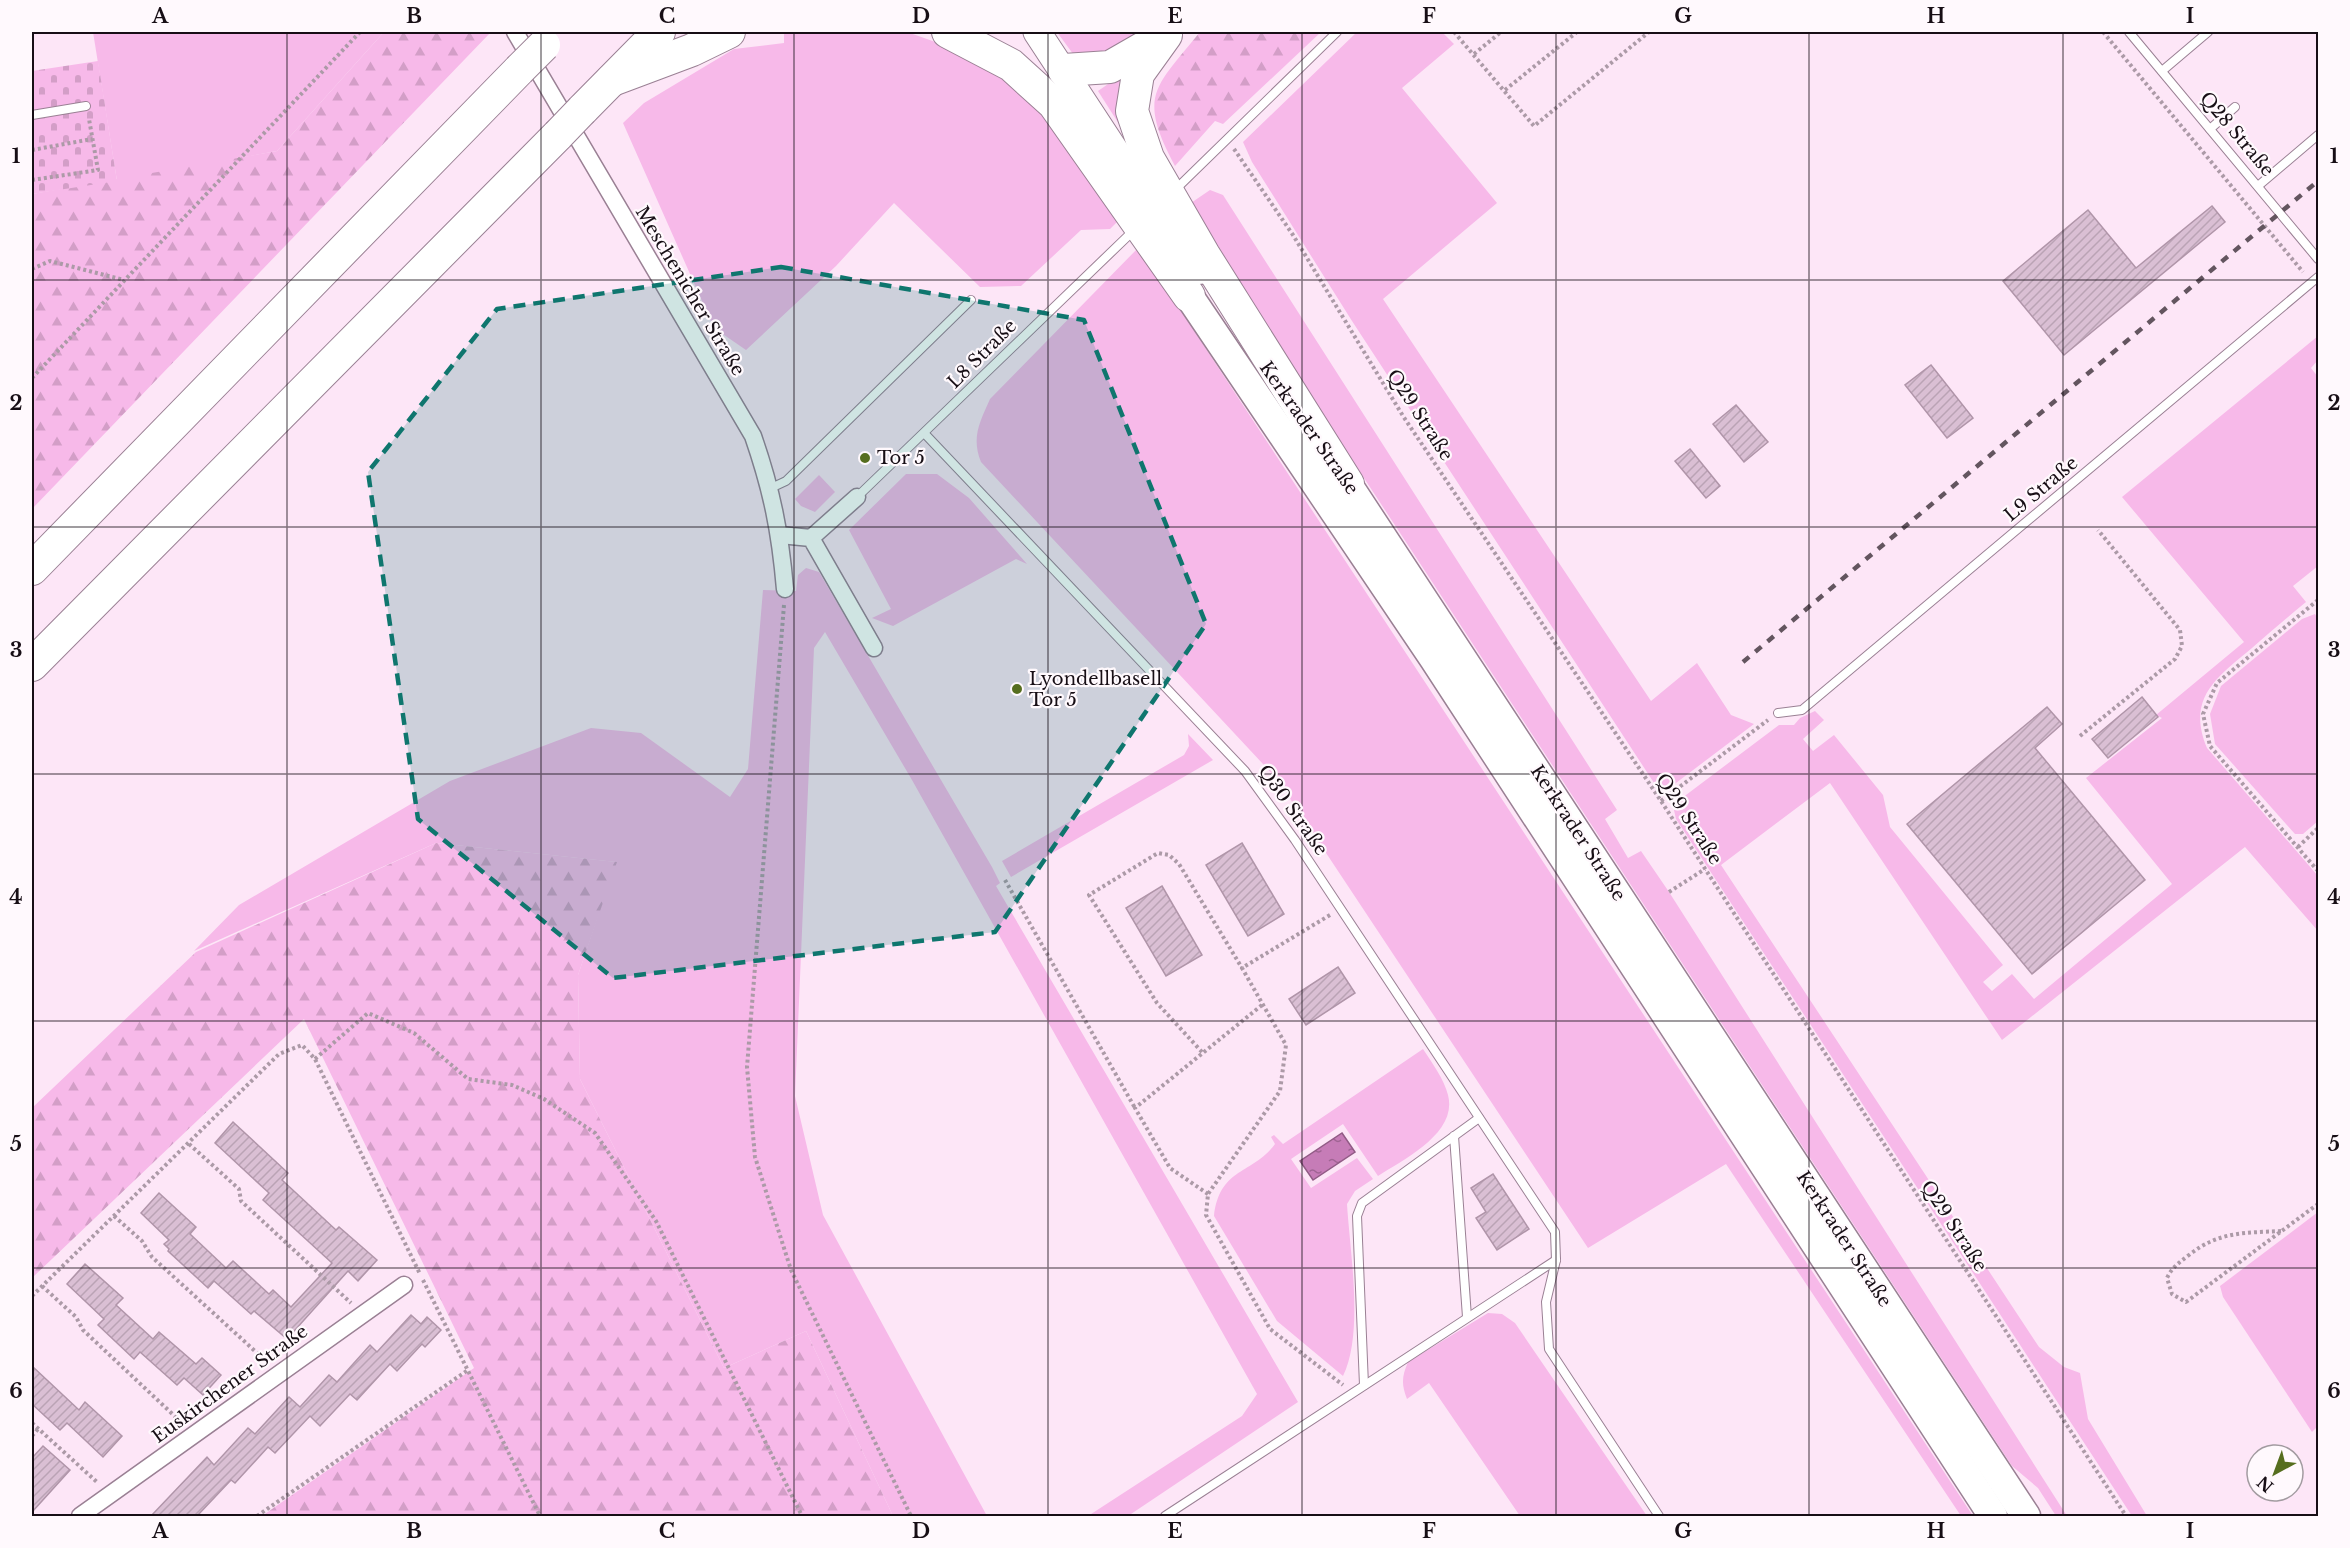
<svg xmlns="http://www.w3.org/2000/svg" width="2350" height="1548" viewBox="0 0 2350 1548" font-family="'Libre Baskerville',serif">
	<defs>
		<pattern id="forest-firs" width="22" height="20" patternUnits="userSpaceOnUse" patternTransform="scale(1.5)"><rect width="22" height="20" fill="#f7b9e9"/><path d="M5 1l3.5 6h-7zM16 11l3.5 6h-7z" fill="#d39ec7"/></pattern>
		<pattern id="cemetery-stones" width="16" height="16" patternUnits="userSpaceOnUse" patternTransform="scale(1.5)"><rect width="16" height="16" fill="#f7b9e9"/><path d="M2 7V4a2 2 0 0 1 4 0v3zM10 15v-3a2 2 0 0 1 4 0v3z" fill="#d39ec7"/></pattern>
		<pattern id="water-ripples" width="26" height="14" patternUnits="userSpaceOnUse" patternTransform="scale(1.5)"><rect width="26" height="14" fill="#c67cb7"/><path d="M2 4q2-2 4 0t4 0M15 11q2-2 4 0t4 0" fill="none" stroke="#a06494"/></pattern>
		<pattern id="building-hatch" width="6" height="6" patternUnits="userSpaceOnUse" patternTransform="scale(1.5)"><rect width="6" height="6" fill="#dabfd4"/><path d="M-1 1l2-2M0 6l6-6M5 7l2-2" fill="none" stroke="#baa3b5"/></pattern>
	</defs>
	<rect width="100%" height="100%" fill="#fde6f7"/>
	<g fill="#f7b9e9">
		<polygon points="93,32 384,32 277,151 117,181"/>
		<polygon points="784,32 907,32 964,52 1003,76 1039,106 1120,219 1110,229 1081,230 1021,286 980,287 894,203 836,266 746,350 714,328 623,123 644,103 734,49 784,43"/>
		<polygon points="1057,32 1151,32 1121,53 1076,58"/>
		<polygon points="1357,32 1442,32 1454,44 1402,88 1497,203 1383,299 1651,701 1697,663 1731,715 1754,724 1668,789 1658,789 1352,321 1252,162 1243,142"/>
		<polygon points="1127,71 1126,135 1098,91"/>
		<polygon points="1210,190 1223,195 1617,810 1605,819 1628,858 1641,851 1669,892 2067,1516 2056,1516 2038,1488 2012,1466 1200,228 1188,205"/>
		<path d="M 1139,247 L 1973,1516 L 1961,1516 L 1726,1164 L 1588,1248 L 1277,779 L 981,462 C 971,437 980,422 990,399 Z"/>
		<path d="M 2318,336 L 2318,360 L 2311,368 L 2318,377 L 2318,566 L 2293,586 L 2306,602 C 2288,617 2270,632 2252,648 C 2217,677 2186,698 2207,748 L 2318,876 L 2318,931 L 2245,847 L 2002,1040 L 1830,783 L 1721,865 L 2039,1347 L 2064,1367 L 2080,1373 L 2088,1419 L 2147,1516 L 2132,1516 L 1676,819 L 1674,810 L 1678,801 L 1779,725 L 1794,725 L 1800,718 L 1815,711 L 1824,720 L 1803,739 L 1813,751 L 1834,735 L 1883,795 L 1890,827 L 2003,965 L 1983,982 L 1992,991 L 2012,974 L 2034,999 L 2172,884 L 2086,778 L 2162,718 L 2156,715 L 2244,642 L 2122,497 Z"/>
		<polygon points="906,474 937,474 969,498 1027,564 1016,559 893,626 872,618 891,609 849,530"/>
		<polygon points="819,475 835,492 815,512 801,506 795,499"/>
		<polygon points="806,568 819,572 992,867 1000,883 996,886 1298,1402 1128,1516 1088,1516 1242,1416 1257,1394 912,780 825,632 814,648 795,1096 823,1215 987,1516 893,1516 806,1331 724,1368 580,1079 578,975 616,862 436,843 194,951 239,905 450,781 591,728 641,733 730,797 748,769 763,590 796,591 798,575"/>
		<polygon points="2315,614 2318,619 2318,821 2303,834 2295,834 2215,744 2210,714 2221,686 2302,619"/>
		<polygon points="1188,734 1213,760 1011,877 1002,861 1184,755 1189,746"/>
		<path d="M 1423,1049 C 1432,1063 1444,1079 1448,1095 C 1458,1133 1404,1159 1378,1176 L 1343,1124 L 1291,1159 L 1311,1188 L 1357,1158 L 1373,1179 L 1355,1191 L 1347,1204 C 1350,1253 1364,1333 1343,1376 L 1277,1321 L 1214,1216 C 1220,1167 1252,1175 1275,1144 L 1271,1137 L 1274,1135 L 1283,1144 Z"/>
		<polygon points="2318,1212 2318,1426 2312,1432 2223,1297 2220,1286"/>
		<path d="M 1488,1313 L 1502,1314 L 1515,1323 L 1647,1516 L 1520,1516 L 1429,1383 L 1407,1399 C 1401,1384 1402,1376 1408,1362 Z"/>
	</g>
	<g fill="url(#forest-firs)">
		<polygon points="384,32 491,32 32,509 32,194 277,151"/>
		<path d="M 1200,32 L 1321,32 L 1223,124 L 1215,121 L 1175,166 C 1137,95 1155,88 1200,32 Z"/>
		<polygon points="436,843 617,862 578,975 580,1079 724,1368 806,1331 893,1516 262,1516 474,1368 304,1019 32,1278 32,1108 196,952"/>
	</g>
	<polygon fill="url(#cemetery-stones)" points="98,61 117,181 32,194 32,71"/>
	<polygon fill="url(#water-ripples)" stroke="#925b86" stroke-width="1.5" points="1342,1133 1355,1152 1313,1180 1300,1161"/>
	<g fill="url(#building-hatch)" stroke="#b095a9" stroke-width="1.5">
		<polygon points="2212,206 2225,222 2064,355 2003,281 2088,210 2136,268"/>
		<polygon points="1931,365 1973,418 1947,438 1905,385"/>
		<polygon points="1736,405 1768,442 1744,462 1713,424"/>
		<polygon points="1690,449 1720,486 1706,498 1675,461"/>
		<polygon points="2142,697 2158,717 2108,758 2092,739"/>
		<polygon points="2047,707 2062,724 2035,748 2145,880 2032,974 1907,824"/>
		<polygon points="1242,843 1284,914 1248,936 1206,865"/>
		<polygon points="1162,886 1202,955 1166,976 1126,908"/>
		<polygon points="1338,967 1355,993 1306,1025 1289,999"/>
		<polygon points="233,1122 288,1173 282,1180 336,1230 339,1227 377,1260 358,1281 348,1271 287,1339 254,1311 251,1314 214,1281 208,1288 168,1251 169,1249 164,1244 169,1240 141,1213 159,1193 196,1227 190,1234 226,1268 233,1261 269,1294 273,1290 291,1307 332,1263 263,1200 269,1193 215,1143"/>
		<polygon points="1493,1174 1529,1229 1497,1250 1476,1218 1486,1212 1471,1188"/>
		<polygon points="85,1264 123,1298 116,1305 153,1339 159,1332 196,1364 202,1358 221,1375 203,1395 184,1378 177,1385 140,1352 134,1359 98,1325 104,1319 67,1284"/>
		<polygon points="411,1315 421,1324 427,1317 441,1330 425,1347 422,1344 397,1371 390,1364 357,1400 350,1394 320,1426 310,1416 275,1453 268,1447 235,1483 231,1480 197,1516 151,1516 207,1457 214,1465 248,1428 255,1434 289,1397 300,1407 329,1375 337,1382 370,1345 377,1352"/>
		<polygon points="32,1366 79,1410 85,1402 122,1436 103,1457 67,1423 60,1430 32,1404"/>
		<polygon points="43,1446 70,1470 32,1512 32,1458"/>
	</g>
	<g fill="none" stroke-linecap="round" stroke-linejoin="round">
		<g stroke="#9a8094" stroke-width="10">
			<g id="service">
				<polyline points="2129,32 2318,259"/>
				<polyline points="2162,71 2208,32"/>
				<polyline points="32,115 86,106"/>
				<polyline points="2210,129 2235,107"/>
				<polyline points="2258,186 2318,135"/>
				<polyline points="1178,187 1337,32"/>
				<polyline points="925,434 1245,771 1295,840 1555,1232 1556,1260 1546,1302 1549,1349 1659,1516"/>
				<polyline points="771,488 786,481 971,300"/>
				<polyline points="857,497 1130,234"/>
				<polyline points="1778,713 1802,710 2318,277"/>
				<polyline points="1454,1136 1467,1317"/>
				<polyline points="1364,1385 1357,1216 1362,1203 1479,1118"/>
				<polyline points="1165,1516 1556,1260"/>
			</g>
		</g>
		<g stroke="#9a8094" stroke-width="19">
			<g id="minor">
				<path d="M 515,32 L 753,436 C 772,491 780,531 785,589"/>
				<polyline points="780,535 811,538 874,648"/>
				<polyline points="811,538 857,497"/>
				<polyline points="80,1516 404,1285"/>
			</g>
		</g>
		<g stroke="#9a8094" stroke-width="29">
			<polyline id="primary" points="1037,32 1119,157"/>
		</g>
		<g stroke="#9a8094" stroke-width="31">
			<g id="trunk">
				<polyline points="1119,157 1199,270"/>
				<polyline points="1178,275 1189,296 1434,659 1993,1516"/>
				<polyline points="1335,465 2026,1516"/>
			</g>
		</g>
		<g stroke="#9a8094" stroke-width="34">
			<g id="motorway">
				<polyline points="948,32 1011,65 1054,104 1189,296"/>
				<polyline points="1166,35 1138,74 1132,111 1148,158 1204,255 1348,484"/>
				<polyline points="1064,70 1110,67 1157,40"/>
				<polyline points="612,80 692,50 729,32"/>
				<polyline points="582,110 659,32"/>
				<polyline points="32,569 519,70"/>
				<polyline points="32,665 558,135"/>
			</g>
		</g>
		<g stroke="#ac9aa7" stroke-width="4" stroke-dasharray="3 3" stroke-linecap="butt">
			<polyline points="1454,32 1534,126 1649,32"/>
			<polyline points="2103,32 2303,272"/>
			<polyline points="1474,54 1501,32"/>
			<polyline points="1505,90 1577,32"/>
			<polyline points="1234,149 1293,235 1403,416 1661,801 2126,1516"/>
			<polyline points="32,150 92,139"/>
			<polyline points="32,180 98,170 89,119"/>
			<polyline points="32,269 50,261 124,280"/>
			<polyline points="32,378 360,32"/>
			<polyline points="2318,600 2217,683 2203,714 2210,746 2318,871"/>
			<polyline points="784,605 747,1067 755,1157 791,1270 911,1516"/>
			<polyline points="2080,736 2175,659 2182,646 2180,630 2098,530"/>
			<polyline points="1661,801 1768,720"/>
			<polyline points="2298,847 2318,828"/>
			<polyline points="1005,880 1135,1108"/>
			<polyline points="1669,892 1705,869"/>
			<polyline points="1330,915 1242,968 1286,1045 1280,1091 1208,1194 1206,1215 1270,1329 1343,1385"/>
			<polyline points="1202,1052 1157,1003 1089,895 1158,853 1169,855 1179,864 1242,968"/>
			<polyline points="315,1059 368,1013 414,1033 468,1079 512,1085 544,1099 595,1133 656,1221 802,1516"/>
			<polyline points="189,1144 239,1189 241,1201 351,1303"/>
			<polyline points="1208,1194 1170,1168 1135,1108 1262,1005"/>
			<polyline points="114,1216 142,1241 152,1257 267,1362"/>
			<path d="M 2281,1231 C 2245,1233 2219,1231 2189,1255 C 2180,1262 2172,1267 2167,1278 L 2172,1294 L 2186,1302 L 2318,1204"/>
			<polyline points="423,1280 540,1516"/>
			<polyline points="42,1286 76,1317 83,1330 182,1423"/>
			<polyline points="32,1296 279,1054 302,1045 315,1059 420,1274"/>
			<polyline points="32,1423 98,1483"/>
			<polyline points="32,1436 38,1429"/>
			<polyline points="257,1516 468,1370"/>
		</g>
		<use href="#service" stroke="#fff" stroke-width="8"/>
		<use href="#minor" stroke="#fff" stroke-width="16"/>
		<use href="#primary" stroke="#fff" stroke-width="27"/>
		<use href="#trunk" stroke="#fff" stroke-width="28"/>
		<use href="#motorway" stroke="#fff" stroke-width="32"/>
		<polyline stroke="#63555f" stroke-width="4.5" stroke-dasharray="8 8" stroke-linecap="butt" points="1743,662 2318,181"/>
		<g stroke="#9a8094" stroke-width="34" stroke-linecap="butt">
			<g id="motorway-bridge">
				<polyline points="519,70 544,45"/>
				<polyline points="558,135 582,110"/>
			</g>
		</g>
		<use href="#motorway-bridge" stroke="#fff" stroke-width="32"/>
	</g>
	<path fill="#0f766e" fill-opacity="0.2" stroke="#0f766e" stroke-width="4.5" stroke-dasharray="12 8" stroke-linejoin="round" d="M 781,267 L 1084,320 L 1206,624 L 995,932 L 613,978 L 418,819 L 368,472 L 497,309 Z"/>
	<path fill="none" stroke="#170e15" stroke-width="1.5" stroke-opacity="0.55" d="M 287,32 L 287,1516M 541,32 L 541,1516M 794,32 L 794,1516M 1048,32 L 1048,1516M 1302,32 L 1302,1516M 1556,32 L 1556,1516M 1809,32 L 1809,1516M 2063,32 L 2063,1516M 32,280 L 2318,280M 32,527 L 2318,527M 32,774 L 2318,774M 32,1021 L 2318,1021M 32,1268 L 2318,1268"/>
	<g fill="#566e1f" stroke="#fff9fd" stroke-width="2">
		<circle cx="865" cy="458" r="6"/>
		<circle cx="1017" cy="689" r="6"/>
	</g>
	<g text-anchor="middle" dominant-baseline="central" stroke-width="4.5" stroke-linejoin="round" paint-order="stroke">
		<g font-size="18" fill="#170e15" stroke="#fff9fd">
			<text transform="translate(2237 134) rotate(50)">Q28 Straße</text>
			<text transform="translate(690 291) rotate(59)">Meschenicher Straße</text>
			<text transform="translate(982 354) rotate(-45)">L8 Straße</text>
			<text transform="translate(1420 415) rotate(57)">Q29 Straße</text>
			<text transform="translate(1309 428) rotate(55)">Kerkrader Straße</text>
			<text transform="translate(2041 489) rotate(-40)">L9 Straße</text>
			<text transform="translate(1293 810) rotate(55)">Q30 Straße</text>
			<text transform="translate(1689 819) rotate(57)">Q29 Straße</text>
			<text transform="translate(1578 833) rotate(57)">Kerkrader Straße</text>
			<text transform="translate(1954 1226) rotate(57)">Q29 Straße</text>
			<text transform="translate(1844 1239) rotate(57)">Kerkrader Straße</text>
			<text transform="translate(230 1384) rotate(-36)">Euskirchener Straße</text>
		</g>
		<g font-size="18" fill="#170e15" stroke="#fff9fd" text-anchor="start">
			<text x="877" y="458">Tor 5</text>
			<text x="1029" y="679">Lyondellbasell<tspan x="1029" dy="21">Tor 5</tspan></text>
		</g>
	</g>
	<rect width="2350" height="1548" fill="none" stroke="#fff9fd" stroke-width="66"/>
	<g transform="translate(2275 1473) rotate(221)"><circle r="28" fill="#fff9fd" stroke="#a29ba0" stroke-width="1.5"/>
	<path d="M0-4.5L10 22L0 15L-10 22Z" fill="#566e1f"/>
	<text y="-9" font-size="16" font-weight="bold" text-anchor="middle" fill="#170e15">N</text>
	</g>
	<rect x="33" y="33" width="2284" height="1482" fill="none" stroke="#170e15" stroke-width="2"/>
	<g font-size="20" text-anchor="middle" font-weight="bold" fill="#170e15">
		<text x="160" y="23">A</text>
		<text x="414" y="23">B</text>
		<text x="667" y="23">C</text>
		<text x="921" y="23">D</text>
		<text x="1175" y="23">E</text>
		<text x="1429" y="23">F</text>
		<text x="1683" y="23">G</text>
		<text x="1936" y="23">H</text>
		<text x="2190" y="23">I</text>
		<text x="16" y="163">1</text>
		<text x="2334" y="163">1</text>
		<text x="16" y="410">2</text>
		<text x="2334" y="410">2</text>
		<text x="16" y="657">3</text>
		<text x="2334" y="657">3</text>
		<text x="16" y="904">4</text>
		<text x="2334" y="904">4</text>
		<text x="16" y="1151">5</text>
		<text x="2334" y="1151">5</text>
		<text x="16" y="1398">6</text>
		<text x="2334" y="1398">6</text>
		<text x="160" y="1538">A</text>
		<text x="414" y="1538">B</text>
		<text x="667" y="1538">C</text>
		<text x="921" y="1538">D</text>
		<text x="1175" y="1538">E</text>
		<text x="1429" y="1538">F</text>
		<text x="1683" y="1538">G</text>
		<text x="1936" y="1538">H</text>
		<text x="2190" y="1538">I</text>
	</g>
</svg>
